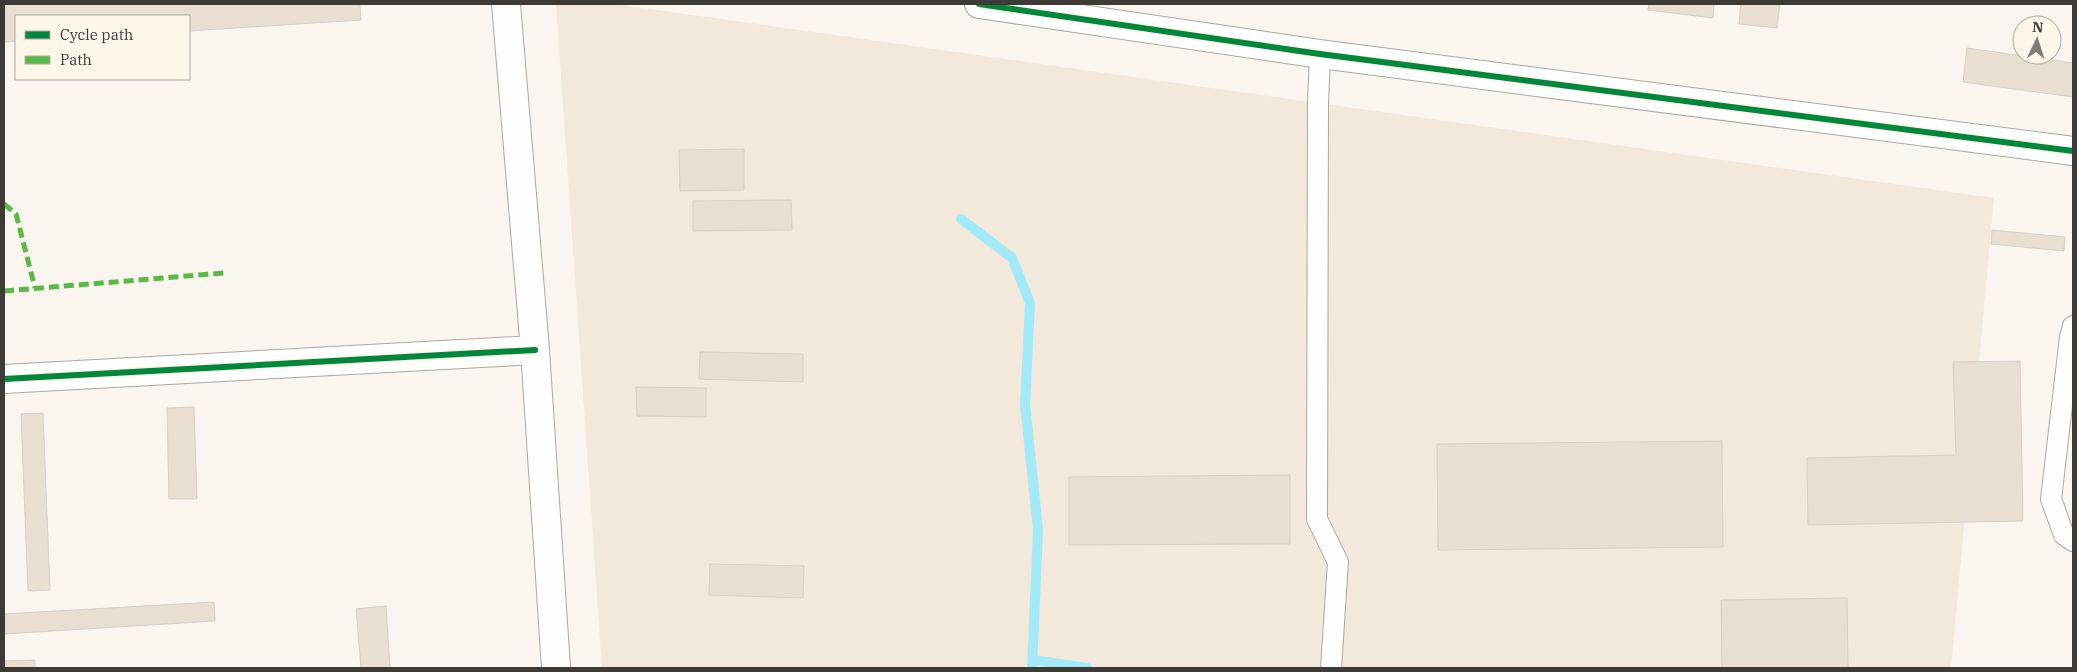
<svg xmlns="http://www.w3.org/2000/svg" width="2077" height="672" viewBox="0 0 2077 672" font-family="'IBM Plex Serif',serif">
	<rect width="100%" height="100%" fill="#faf5ef"/>
	<polygon fill="#f2e8db" points="556,4 614,4 1994,198 1951,668 602,668"/>
	<g fill="none" stroke-linecap="round" stroke-linejoin="round">
		<g stroke="#a2eaf7" stroke-width="10">
			<polyline points="961,219 1012,258 1030,303 1025,404 1038,530 1032,668"/>
			<polyline points="1033,660 1087,668"/>
		</g>
	</g>
	<g fill="#e8ded1" stroke="#d4d0cb">
		<polygon points="4,4 360,4 361,20 189,31 189,16 16,16 16,41 4,42"/>
		<polygon points="1649,4 1714,4 1713,18 1648,10"/>
		<polygon points="1741,4 1780,4 1777,28 1739,24"/>
		<polygon points="1967,48 2073,63 2073,97 1963,82"/>
		<polygon points="744,149 744,190 680,191 679,150"/>
		<polygon points="791,200 792,230 693,231 693,201"/>
		<polygon points="1992,230 2065,237 2064,251 1991,244"/>
		<polygon points="700,352 803,354 803,382 699,379"/>
		<polygon points="2020,361 2023,521 1808,525 1807,458 1956,455 1953,362"/>
		<polygon points="636,387 706,388 706,417 637,416"/>
		<polygon points="194,407 197,499 169,499 167,408"/>
		<polygon points="43,413 50,590 28,591 21,414"/>
		<polygon points="1722,441 1723,547 1438,550 1437,444"/>
		<polygon points="1290,475 1290,544 1069,545 1069,477"/>
		<polygon points="710,564 804,566 803,598 709,595"/>
		<polygon points="1847,598 1848,668 1722,668 1721,600"/>
		<polygon points="214,602 215,621 4,634 4,614"/>
		<polygon points="386,606 390,668 361,668 356,609"/>
		<polygon points="35,660 35,668 4,668 4,661"/>
	</g>
	<g fill="none" stroke-linecap="round" stroke-linejoin="round">
		<g stroke="#aca8a3" stroke-width="22">
			<g id="lane">
				<polyline points="1320,54 1318,103 1317,519 1338,562 1331,668"/>
				<polyline points="2073,326 2070,337 2051,499 2064,535 2073,541"/>
			</g>
		</g>
		<g stroke="#aca8a3" stroke-width="30">
			<polyline id="street" points="4,379 535,350"/>
		</g>
		<g stroke="#aca8a3" stroke-width="30">
			<polyline id="secondary" points="979,4 1320,54 2073,151"/>
		</g>
		<g stroke="#aca8a3" stroke-width="30">
			<polyline id="highway" points="506,4 535,350 556,668"/>
		</g>
		<use href="#lane" stroke="#fefefd" stroke-width="20"/>
		<use href="#street" stroke="#fefefd" stroke-width="28"/>
		<use href="#secondary" stroke="#fefefd" stroke-width="28"/>
		<use href="#highway" stroke="#fefefd" stroke-width="28"/>
		<g stroke="#58b947" stroke-width="5" stroke-dasharray="10 5" stroke-linecap="butt">
			<polyline points="4,204 16,214 35,288"/>
			<polyline points="4,291 224,273"/>
		</g>
		<g stroke="#fef5eb" stroke-width="9">
			<g id="cycleway">
				<polyline points="979,4 1320,54 2073,151"/>
				<polyline points="4,379 535,350"/>
			</g>
		</g>
		<use href="#cycleway" stroke="#00873e" stroke-width="6"/>
	</g>
	<rect width="2077" height="672" fill="none" stroke="#3e3a35" stroke-width="10"/>
	<rect x="15" y="15" width="175" height="65" fill="#fef5eb" stroke="#b1aaa2"/>
	<rect x="25" y="31" width="25" height="8" fill="#00873e" stroke="#b1aaa2"/>
	<text x="60" y="40" font-size="15" fill="#3e3a35">Cycle path</text>
	<rect x="25" y="56" width="25" height="8" fill="#58b947" stroke="#b1aaa2"/>
	<text x="60" y="65" font-size="15" fill="#3e3a35">Path</text>
	<g transform="translate(2037 40) rotate(4)"><circle r="24" fill="#fef5eb" stroke="#b1aaa2"/>
	<path d="M0-4L9 19L0 12L-9 19Z" fill="#807b76"/>
	<text y="-8" font-size="14" font-weight="bold" text-anchor="middle" fill="#3e3a35">N</text>
	</g>
</svg>
